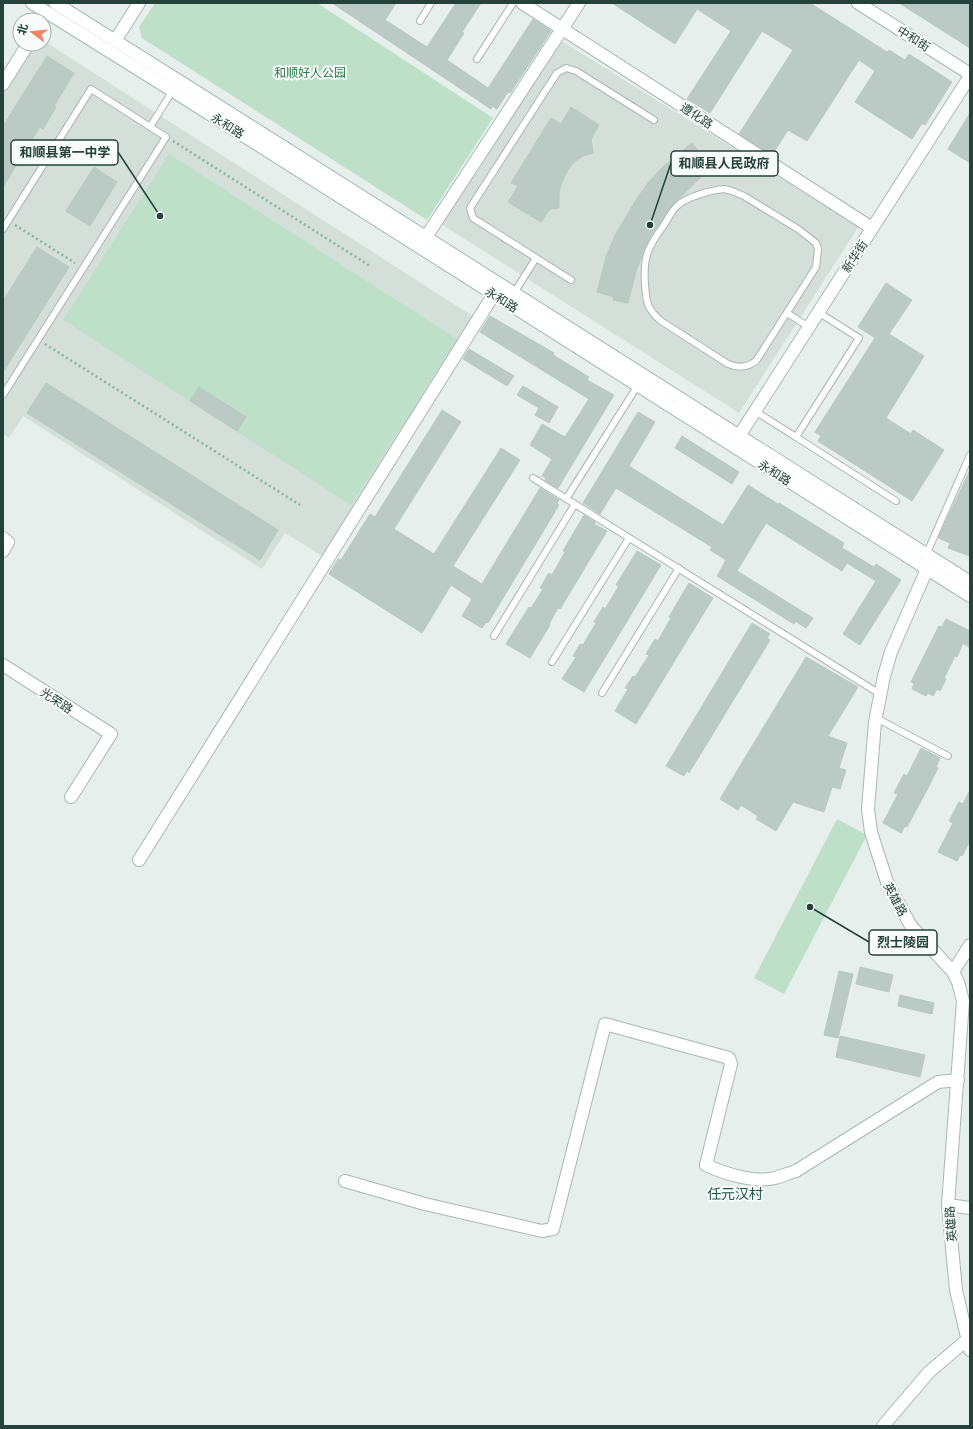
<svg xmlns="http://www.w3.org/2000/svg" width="973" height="1429" viewBox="0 0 973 1429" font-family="'Exo 2','Noto Sans SC',sans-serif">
	<rect width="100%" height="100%" fill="#e6efeb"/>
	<g fill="#d4dfda">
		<polygon points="560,40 859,226 739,413 441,224"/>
		<polygon points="44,41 474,317 322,556 285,533 262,569 23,416 9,438 3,434 3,93 34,44 44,44"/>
	</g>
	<g fill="#bfe0c8">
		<polygon points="155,3 317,3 493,118 427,220 142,38 139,27"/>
		<polygon points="169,154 457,339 417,402 406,422 399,430 351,505 63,320"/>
		<polygon points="837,819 867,835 784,994 754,978"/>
	</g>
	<g fill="#bbcac4" stroke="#b8c9c2">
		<polygon points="332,3 396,3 385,20 427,47 456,3 481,3 462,32 464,33 447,60 488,88 533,19 551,31 510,93 508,92 497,109 492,106 491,109"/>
		<polygon points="612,3 810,3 887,52 889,50 905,60 909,54 952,82 925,125 922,123 912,139 855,102 875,71 859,60 807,141 788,130 772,155 739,134 793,50 762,31 710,113 687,99 731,31 697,9 675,44"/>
		<polygon points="899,3 970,3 970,48 937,27"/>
		<polygon points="47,56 74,73 54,106 56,107 43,129 40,127 3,187 3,126"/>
		<polygon points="571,107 599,125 591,139 593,153 583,156 573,163 568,170 561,184 559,193 559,208 550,209 541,222 508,202 518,186 511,183 551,118 561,124"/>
		<polygon points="970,113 970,163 948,149"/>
		<polygon points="692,143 702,156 705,154 714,167 700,178 673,204 650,237 637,268 628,303 613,300 614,297 597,292 606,257 614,237 636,200 648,183 663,167"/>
		<polygon points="94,167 117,182 90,226 66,211"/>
		<polygon points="37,247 69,267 3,372 3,301"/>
		<polygon points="886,283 912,300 889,334 924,356 886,418 911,434 913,430 944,450 912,501 818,441 821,436 815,432 875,338 858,327"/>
		<polygon points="490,316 554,353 553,355 589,377 587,380 614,395 558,488 545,480 546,478 542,476 552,459 530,445 542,424 565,437 589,399 480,332"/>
		<polygon points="469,349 514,376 507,386 463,359"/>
		<polygon points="46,383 278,530 260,560 27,413"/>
		<polygon points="523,386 558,407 549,423 535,415 539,408 517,395"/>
		<polygon points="199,387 246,417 237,431 190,401"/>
		<polygon points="442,410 461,422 394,529 434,554 501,448 520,460 453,566 482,584 540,488 559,500 557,503 559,505 488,623 486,622 482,628 462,616 472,599 451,585 422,633 329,574 338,559 341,560 370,514 375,517"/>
		<polygon points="638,412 655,422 629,466 723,525 748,485 778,504 779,503 844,543 842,548 874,567 876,564 901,580 860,645 843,634 876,581 847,563 842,571 766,523 737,571 813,618 806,628 795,621 794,624 717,576 726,560 710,550 712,547 616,488 600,514 583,503"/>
		<polygon points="682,436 739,472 732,484 675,448"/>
		<polygon points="970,470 970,556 948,548 950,543 938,538"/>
		<polygon points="584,515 595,522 594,524 607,531 560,609 558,608 549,624 550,625 530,658 506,644 529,607 531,608 543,589 540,588 549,573 552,575 565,552 563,551"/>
		<polygon points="637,551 661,565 584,692 562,679 576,657 573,656 580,644 583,645 596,623 594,622 603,607 605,609 619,586 616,585"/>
		<polygon points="689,583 713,598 636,724 615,711 628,689 625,688 633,676 635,677 649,655 646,654 655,639 658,641 671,618 669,617"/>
		<polygon points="946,619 970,631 970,648 963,643 957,657 955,656 944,678 946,679 940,691 937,689 933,696 928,693 926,696 912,689 914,683 911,682 939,626 942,627"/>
		<polygon points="752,623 770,634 767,638 770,640 689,773 687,771 684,776 666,766"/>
		<polygon points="806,657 858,687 828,736 847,743 839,768 846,770 840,789 832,787 824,812 793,802 776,831 756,819 758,816 741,805 738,810 720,799"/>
		<polygon points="921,748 940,758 936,767 938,768 927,790 907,827 905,826 901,833 883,823 898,794 894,793 904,774 907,776"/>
		<polygon points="970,790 970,841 962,856 960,855 957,861 938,852 953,823 949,821 959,802 963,804"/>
		<polygon points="860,967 893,975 889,992 856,984"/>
		<polygon points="839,971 853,974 838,1038 824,1035"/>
		<polygon points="900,995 934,1003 932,1014 898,1006"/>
		<polygon points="840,1036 925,1055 920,1077 836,1057"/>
	</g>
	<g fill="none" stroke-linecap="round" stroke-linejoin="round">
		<g stroke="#a8b8b2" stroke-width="8">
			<g id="lane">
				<polyline points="420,21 431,3"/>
				<polyline points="477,59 513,3"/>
				<polyline points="150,127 173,90"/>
				<path d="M 724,189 L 732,191 L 744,196 L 798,229 L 816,243 L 818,249 L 816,267 L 756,361 C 746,368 739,368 728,364 L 661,321 C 647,309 646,302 645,284 C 643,256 648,247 664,225 C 668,219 671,212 676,207 C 685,197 712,190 724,189 Z"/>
				<polyline points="3,229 91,89 166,137 3,395"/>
				<polyline points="571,280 473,218 470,208 557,73 566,68 576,71 654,120"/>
				<polyline points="514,293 536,258"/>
				<polyline points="818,312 859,338 796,437 896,501"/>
				<polyline points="787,313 809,327"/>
				<polyline points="755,411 796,437"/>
				<polyline points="533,478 880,694"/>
				<polyline points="566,499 638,385"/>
				<polyline points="926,555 970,455"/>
				<polyline points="494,636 575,504"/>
				<polyline points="552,662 629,538"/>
				<polyline points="602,693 679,568"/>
				<polyline points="876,718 948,756"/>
			</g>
		</g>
		<g stroke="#a8b8b2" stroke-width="14">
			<g id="street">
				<polyline points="522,3 872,228"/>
				<polyline points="3,84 28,44"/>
				<polyline points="426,237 579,3"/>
				<polyline points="3,538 8,542 3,551"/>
				<polyline points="927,569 891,652 884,676 875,722 868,809 871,832 887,882 911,926 953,972 958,982 963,1001 948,1205 956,1290 970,1350"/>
				<polyline points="3,665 111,734 71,797"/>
				<polyline points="139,860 494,294"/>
				<polyline points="953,972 970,945"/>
				<path d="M 345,1181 L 425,1204 L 542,1231 L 553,1229 L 605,1024 L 729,1058 L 731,1064 L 706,1165 C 725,1174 755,1183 775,1178 C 782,1176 789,1173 796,1171 L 938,1082 L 958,1080"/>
				<polyline points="948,1205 970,1208"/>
				<polyline points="883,1426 929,1372 968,1339"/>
			</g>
		</g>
		<g stroke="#a4bbb3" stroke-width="14">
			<g id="secondary">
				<polyline points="32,3 189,101 970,596"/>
				<polyline points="55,3 195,91 970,582"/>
				<polyline points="858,3 970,74"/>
				<polyline points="115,41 139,3"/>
				<polyline points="739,436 970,76"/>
			</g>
		</g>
		<g stroke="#86b3a5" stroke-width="2.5" stroke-dasharray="2 3" stroke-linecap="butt">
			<polyline points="173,141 370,266"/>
			<polyline points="15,225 75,263"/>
			<polyline points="45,344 300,505"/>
		</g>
		<use href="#lane" stroke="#fff" stroke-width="6"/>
		<use href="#street" stroke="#fff" stroke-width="12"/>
		<use href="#secondary" stroke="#fff" stroke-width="12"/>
	</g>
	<g text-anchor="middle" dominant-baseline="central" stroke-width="4" stroke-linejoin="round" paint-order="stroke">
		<g font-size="12" fill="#24423a" stroke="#f7fbf9">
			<text transform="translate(914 38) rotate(32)">中和街</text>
			<text transform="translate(697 115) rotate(33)">遵化路</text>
			<text transform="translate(228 125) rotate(32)">永和路</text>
			<text transform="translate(854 256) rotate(-57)">新华街</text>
			<text transform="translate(502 299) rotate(32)">永和路</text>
			<text transform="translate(775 472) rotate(32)">永和路</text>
			<text transform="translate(57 700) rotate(33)">光荣路</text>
			<text transform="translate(896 899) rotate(62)">英雄路</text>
			<text transform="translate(950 1224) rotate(-94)">英雄路</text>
		</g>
		<g font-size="12" fill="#2d7a4b" stroke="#f7fbf9">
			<text x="310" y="72">和顺好人公园</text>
		</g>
		<g font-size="14" fill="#1f5548" stroke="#f7fbf9">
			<text x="735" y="1193">任元汉村</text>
		</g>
	</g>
	<path fill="none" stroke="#24423a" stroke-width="1.5" d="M160 216L118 152M650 225L671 163M810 907L869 942"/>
	<g fill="#24423a" stroke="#f7fbf9" stroke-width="1.5">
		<circle cx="160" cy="216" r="4"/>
		<circle cx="650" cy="225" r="4"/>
		<circle cx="810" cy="907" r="4"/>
	</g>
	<g fill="#f7fbf9" stroke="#24423a" stroke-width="1.5">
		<rect x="11" y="140" width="107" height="25" rx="4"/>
		<rect x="671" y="151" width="107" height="25" rx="4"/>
		<rect x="869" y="930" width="68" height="25" rx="4"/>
	</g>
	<g font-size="13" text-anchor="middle" font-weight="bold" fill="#24423a">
		<text x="65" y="157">和顺县第一中学</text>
		<text x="724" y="168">和顺县人民政府</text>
		<text x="903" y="947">烈士陵园</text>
	</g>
	<rect width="973" height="1429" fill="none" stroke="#24423a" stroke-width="8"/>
	<g transform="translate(32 32) rotate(286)"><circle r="19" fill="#f7fbf9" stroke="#a3b1ad"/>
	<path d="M0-3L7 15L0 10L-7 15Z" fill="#f4845f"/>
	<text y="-6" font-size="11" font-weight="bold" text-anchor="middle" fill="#24423a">北</text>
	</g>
</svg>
